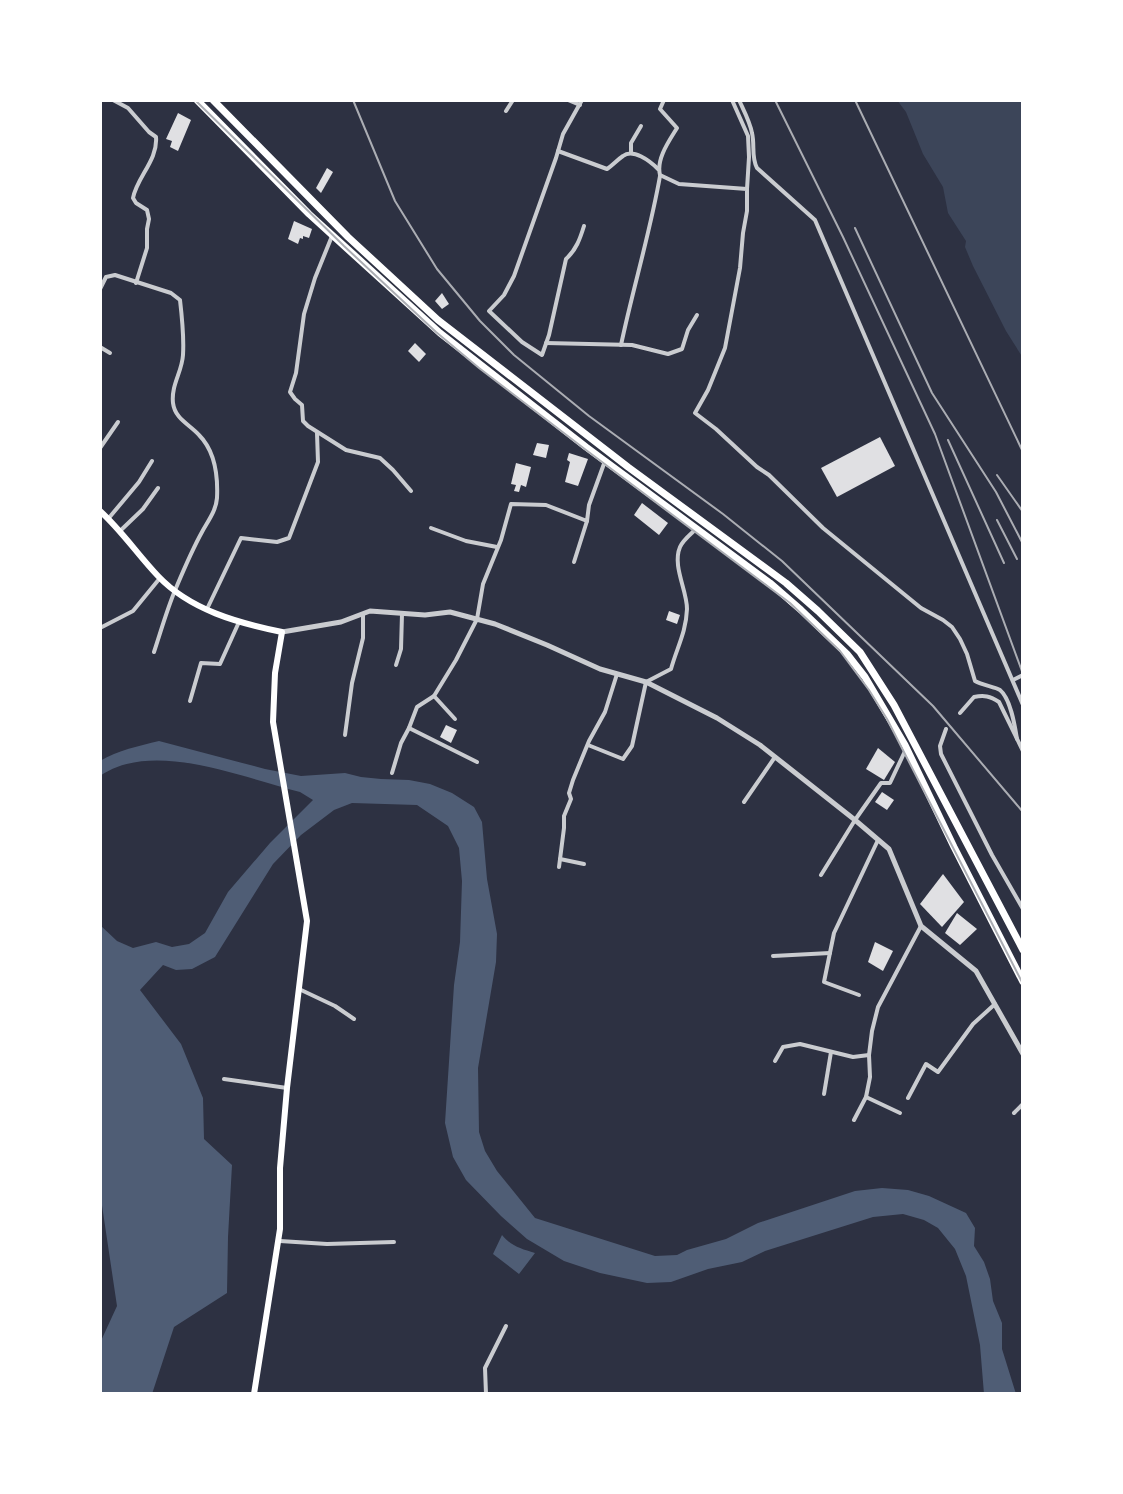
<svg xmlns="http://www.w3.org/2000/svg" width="1123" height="1494" viewBox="0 0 1123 1494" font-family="Commissioner,sans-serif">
	<rect width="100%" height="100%" fill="#2d3142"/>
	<polygon fill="#3c4559" points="897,100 1023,100 1023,358 1006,331 973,266 965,247 966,241 948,213 943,187 923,154 906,112"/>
	<g fill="#4f5d75">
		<path d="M 159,741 L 265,769 L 301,776 L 345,773 L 361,777 L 381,779 L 409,780 L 430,784 L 452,793 L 474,807 L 482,822 L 487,879 L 497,934 L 496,962 L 478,1068 L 479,1132 L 485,1151 L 497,1171 L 535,1218 L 655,1256 L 677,1255 L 687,1250 L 726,1239 L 758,1223 L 855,1191 L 882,1188 L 908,1190 L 929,1196 L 966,1213 L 975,1228 L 974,1246 L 984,1262 L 990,1279 L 993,1301 L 1002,1323 L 1002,1349 L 1016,1394 L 984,1394 L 980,1345 L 966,1276 L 955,1249 L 938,1228 L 924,1220 L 903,1214 L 873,1217 L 765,1251 L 742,1262 L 708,1269 L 671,1282 L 647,1283 L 600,1273 L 564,1261 L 527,1239 L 501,1216 L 466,1180 L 453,1157 L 445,1123 L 454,985 L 460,942 L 462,881 L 459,848 L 448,826 L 417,805 L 352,803 L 334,810 L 301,835 L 273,864 L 215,957 L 192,969 L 176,970 L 163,965 L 140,990 L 181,1044 L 203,1098 L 204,1139 L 232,1165 L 228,1237 L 227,1293 L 174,1327 L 152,1394 L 100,1394 L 100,1343 L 117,1306 L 100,1192 L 100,925 L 117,941 L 133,948 L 156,942 L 172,947 L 189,944 L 205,933 L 228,892 L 270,843 L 313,800 L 300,792 C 243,778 153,739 100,776 L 100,761 C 118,750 139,746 159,741 Z"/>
		<path d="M 502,1235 C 511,1246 521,1249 535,1253 L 519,1274 L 493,1254 Z"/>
	</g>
	<g fill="#e0e0e3">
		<polygon points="178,113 191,120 178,151 170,147 172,141 166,139"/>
		<polygon points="327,168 333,172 321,193 316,188"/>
		<polygon points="294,221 312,229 309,238 303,236 303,239 300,238 298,244 288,239"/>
		<polygon points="442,293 449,304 442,309 435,301"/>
		<polygon points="415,343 426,354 419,362 408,351"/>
		<polygon points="880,437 895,466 837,497 821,468"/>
		<polygon points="537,443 549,445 546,458 533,455"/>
		<polygon points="569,453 588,459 578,486 565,482 570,462 567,460"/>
		<polygon points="516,463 531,467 526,487 521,485 519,492 514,491 516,485 511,484"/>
		<polygon points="642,503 668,523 659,535 634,515"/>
		<polygon points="669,611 680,615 677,624 666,620"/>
		<polygon points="446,725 457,730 451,743 440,737"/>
		<polygon points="878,748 895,762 884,780 866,769"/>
		<polygon points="882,792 894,800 887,810 875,802"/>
		<polygon points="943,874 964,902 942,927 920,904"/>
		<polygon points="957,913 977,929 960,945 945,933"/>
		<polygon points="875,942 893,951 883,971 868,962"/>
	</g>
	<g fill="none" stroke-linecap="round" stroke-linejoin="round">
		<g stroke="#caccd0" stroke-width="4">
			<path d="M 113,100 L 128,108 L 149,132 L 156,137 C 158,160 137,177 133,198 L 136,203 L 147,210 L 149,219 L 147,229 L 147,248 L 136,283"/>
			<polyline points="568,100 580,105"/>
			<path d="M 582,100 L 563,134 L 556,158 L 514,276 L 504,295 L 489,311 L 522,342 L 542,355 L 549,335 L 566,259 C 576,250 580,239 584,226"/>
			<path d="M 664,100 L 660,109 L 677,128 C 669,141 656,159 660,175 L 679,184 L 747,189 L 747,211 L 743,233 L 740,268 L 725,348 L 708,390 L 695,413 L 716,429 L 757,467 L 769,475 L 823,528 L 921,608 L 943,620 L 952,627 L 960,639 L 967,654 L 975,681 C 982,685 995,687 1000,690 C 1011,699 1015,727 1017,739"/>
			<polyline points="732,100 748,136 749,157 747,189"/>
			<path d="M 739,100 C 744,111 750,122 752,133 C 755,145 751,157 757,168 L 815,220 L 1023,705"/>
			<polyline points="506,111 513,100"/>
			<path d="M 558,151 L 607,169 C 613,165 617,160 623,156 C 633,148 650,161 658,169"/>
			<polyline points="631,153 631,143 641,126"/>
			<polyline points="332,236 315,278 304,314 296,373 290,392 295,399 302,405 303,421 308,426 346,450 380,458 393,470 411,491"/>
			<path d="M 100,289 L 106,277 L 115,275 L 171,293 L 180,300 C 182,317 184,339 183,355 C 182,372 171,385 173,403 C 175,419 189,424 199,435 C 215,451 218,477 217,498 C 216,511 208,521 202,532 C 192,550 184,569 176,588 C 167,609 161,631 154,652"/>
			<polyline points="546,343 632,345 668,354 682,349 688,330 697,315"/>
			<path d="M 621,345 C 633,288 650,233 660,176"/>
			<polyline points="100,347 110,353"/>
			<polyline points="100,448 118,422"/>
			<polyline points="108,519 139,482 152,461"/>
			<polyline points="431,528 466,541 497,547"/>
			<polyline points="120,531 143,509 158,488"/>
			<polyline points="574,562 587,521"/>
			<polyline points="207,609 241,538 277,542 289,538 318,462 317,433"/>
			<polyline points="100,628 133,611 160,578"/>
			<polyline points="396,665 401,649 402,614"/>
			<polyline points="1013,680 1023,675"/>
			<polyline points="434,696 455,719"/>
			<polyline points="190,701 201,663 220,664 239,622"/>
			<path d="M 960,713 L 974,697 C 984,695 990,696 999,702 L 1023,751"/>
			<polyline points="409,728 477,762"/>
			<polyline points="946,729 940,746 941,754 992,855 1023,909"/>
			<polyline points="345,735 352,683 363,638 363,615"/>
			<path d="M 588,745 L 623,759 L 632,746 L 646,682 L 671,669 C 677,647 686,633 687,609 C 687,590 672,566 680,547 C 683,540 691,534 696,529"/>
			<polyline points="392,773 401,743 409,728 417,707 434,696 456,660 477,619 483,584 501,540 511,504 546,505 587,521 589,505 605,461"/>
			<polyline points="744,802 775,757"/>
			<polyline points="560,859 584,864"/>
			<polyline points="559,867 564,828 564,816 571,799 569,793 573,780 589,741 605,712 617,674"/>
			<polyline points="821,875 855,820 881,783 890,783 906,749"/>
			<polyline points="773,956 830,953"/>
			<polyline points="299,989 335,1006 354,1019"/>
			<polyline points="859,995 824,982 834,933 878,840"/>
			<polyline points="775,1061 783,1047 800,1044 853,1057 869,1055"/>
			<polyline points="224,1079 287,1088"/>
			<polyline points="824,1094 831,1052"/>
			<polyline points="866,1097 900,1113"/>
			<polyline points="908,1098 926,1064 938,1072 973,1024 995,1004"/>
			<polyline points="1014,1113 1023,1104"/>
			<polyline points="854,1120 866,1097 870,1077 869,1055 872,1031 878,1007 921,926"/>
			<polyline points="280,1241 327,1244 394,1242"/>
			<polyline points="486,1394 485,1368 506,1326"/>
		</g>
		<polyline stroke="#caccd0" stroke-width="5" points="282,632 341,622 370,611 425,615 450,612 495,624 547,645 600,669 646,682 717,718 760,745 855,820 889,849 921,926 976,971 1023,1054"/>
		<path stroke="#fff" stroke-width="6" d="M 100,511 C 122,531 138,555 158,576 C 190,610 238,623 282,632 L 275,673 L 273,722 L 307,921 L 287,1088 L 280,1168 L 280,1229 L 254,1394"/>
		<g stroke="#fff" stroke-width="7">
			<polyline points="197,100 309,214 440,333 586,447 770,583 801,610 847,654 865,677 905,745 954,847 1023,982"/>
			<polyline points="213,100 348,237 438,320 628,467 786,583 818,611 860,652 894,705 1023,950"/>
		</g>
		<g stroke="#abadb3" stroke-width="2">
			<polyline points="195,100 344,246 436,332 479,368 586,450 790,603 840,651 869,690 887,719 1023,984"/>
			<polyline points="353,100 395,201 437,269 480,321 514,355 589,416 723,514 782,561 933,706 1023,812"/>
			<polyline points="775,100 843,237 935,434 1023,674"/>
			<polyline points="855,100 1023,452"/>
			<polyline points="855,228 932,393 996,492 1023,544"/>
			<polyline points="948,440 1004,563"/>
			<polyline points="997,475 1023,512"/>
			<polyline points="997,520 1017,559"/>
		</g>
	</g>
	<rect width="1123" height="1494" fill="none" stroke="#ffffff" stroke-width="204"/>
</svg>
